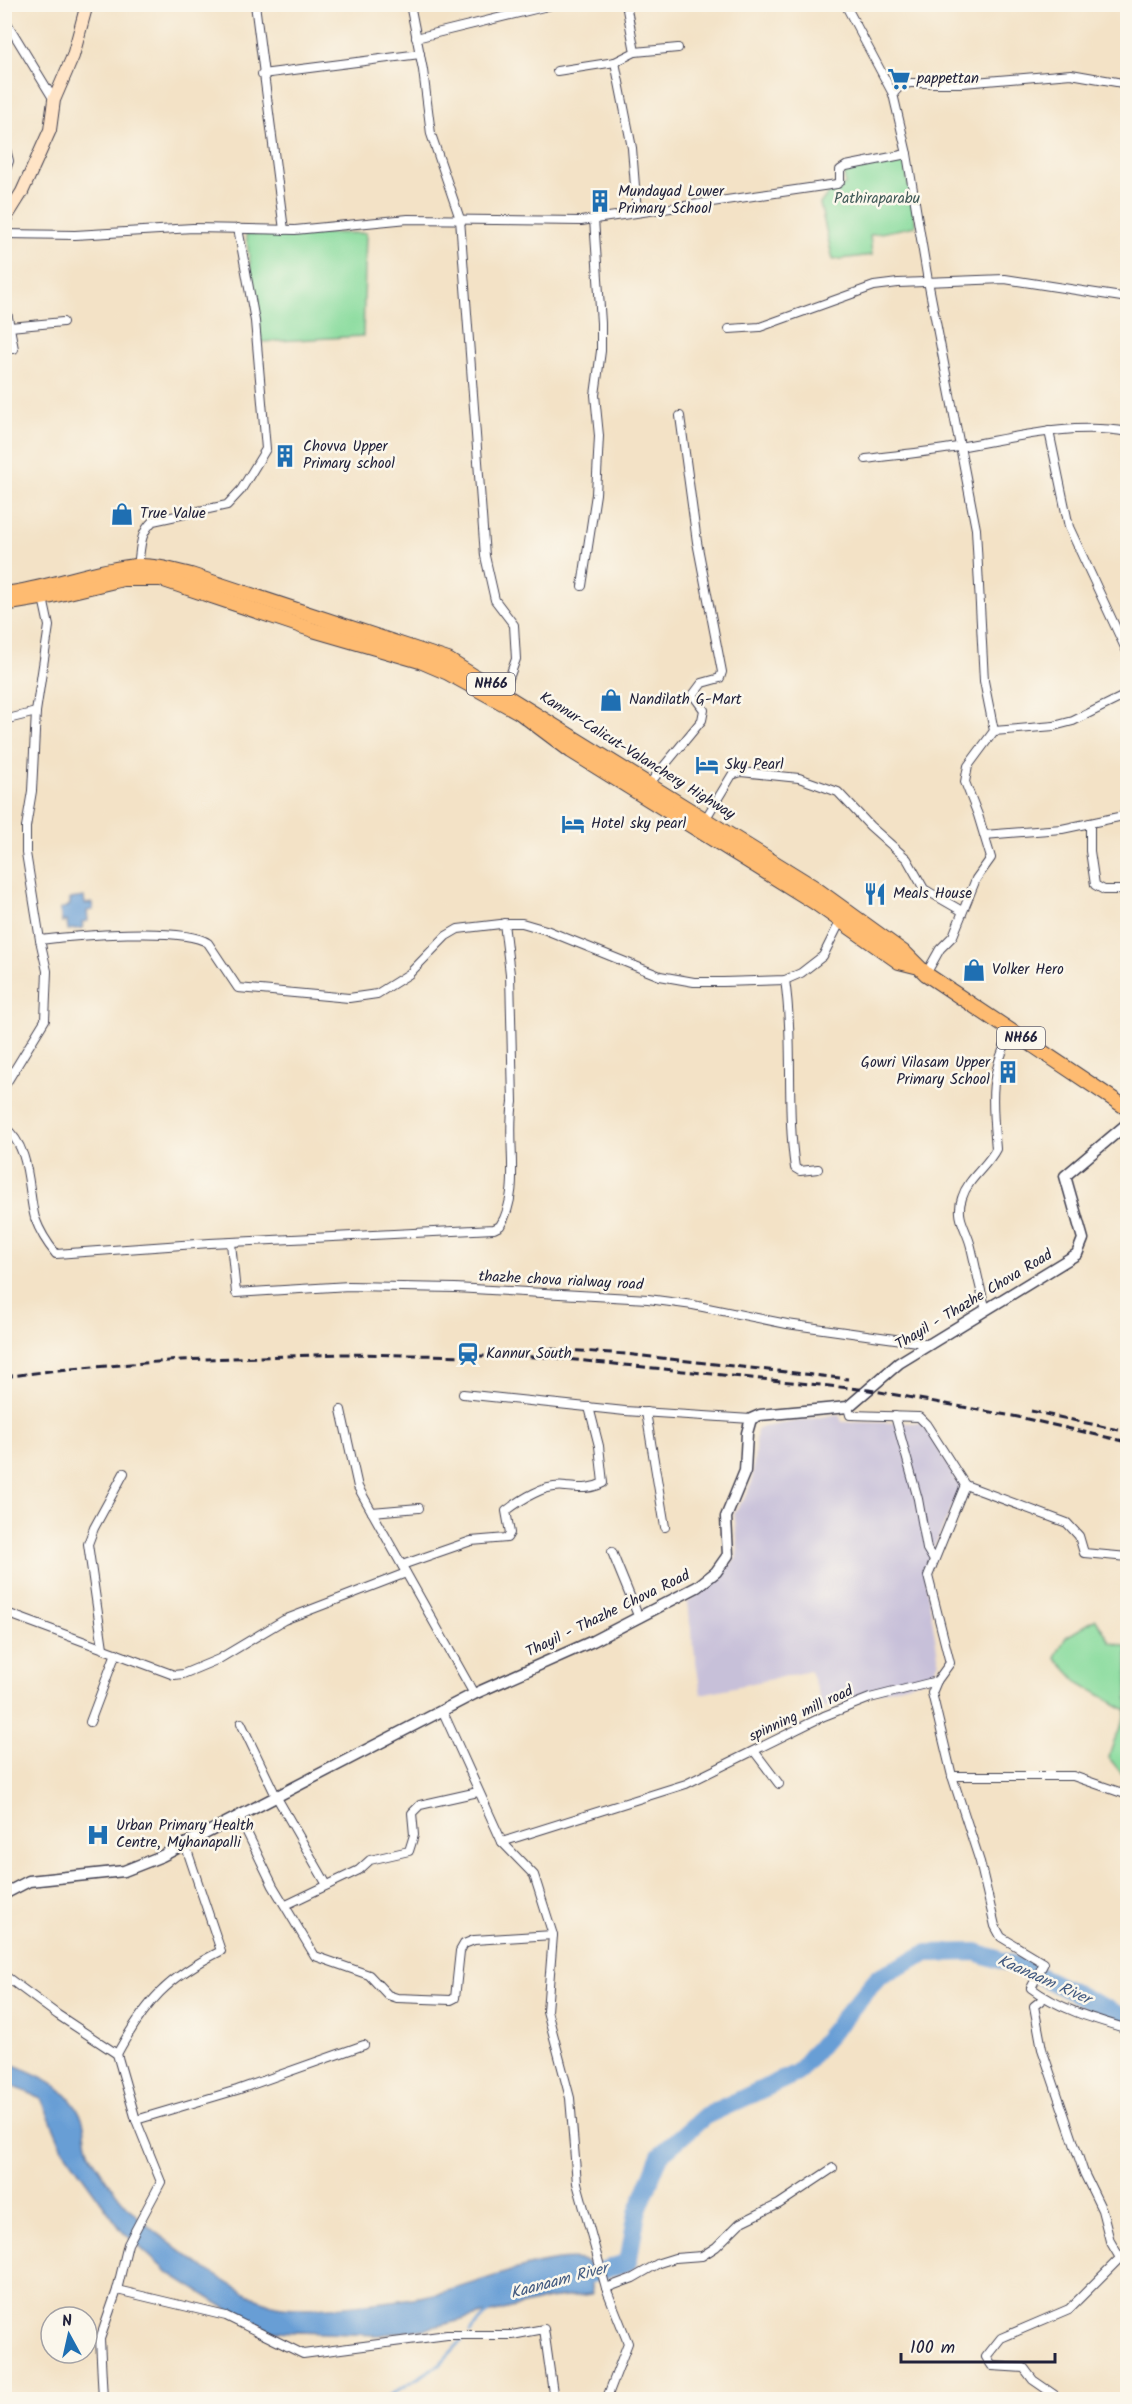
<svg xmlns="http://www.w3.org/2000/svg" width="1132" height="2404" viewBox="0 0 1132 2404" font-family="Kalam,sans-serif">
	<rect width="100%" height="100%" fill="#fbf7ec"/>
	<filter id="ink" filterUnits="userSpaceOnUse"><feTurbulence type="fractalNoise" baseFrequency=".0167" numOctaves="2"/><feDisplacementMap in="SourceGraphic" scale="12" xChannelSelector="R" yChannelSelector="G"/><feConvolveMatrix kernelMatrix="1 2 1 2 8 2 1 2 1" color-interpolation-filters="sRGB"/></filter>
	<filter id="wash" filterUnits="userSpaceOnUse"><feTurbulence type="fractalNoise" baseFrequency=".008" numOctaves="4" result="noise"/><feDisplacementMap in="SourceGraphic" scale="24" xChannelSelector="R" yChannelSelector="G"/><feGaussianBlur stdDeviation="1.35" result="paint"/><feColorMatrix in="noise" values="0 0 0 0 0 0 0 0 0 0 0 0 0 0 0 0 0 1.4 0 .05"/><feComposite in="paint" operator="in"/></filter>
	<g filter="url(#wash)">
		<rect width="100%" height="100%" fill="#f3e2c6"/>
		<polygon fill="#c7c0d9" points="839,1414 842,1422 923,1423 961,1487 924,1570 939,1661 931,1678 823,1708 810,1671 701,1694 687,1603 736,1559 738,1549 734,1512 745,1498 752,1482 757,1428"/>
		<g fill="#88db9d" stroke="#557e6c" stroke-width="1.5">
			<polygon points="900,158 904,160 916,226 870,235 872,255 833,260 820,204 828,193 845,185 844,171 846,169"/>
			<polygon points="366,233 363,336 261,342 246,234"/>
			<path d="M 1096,1619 L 1110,1642 L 1127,1647 L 1128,1773 L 1123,1775 L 1109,1758 C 1112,1740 1123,1728 1126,1710 L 1079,1683 L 1055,1657 L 1066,1637 Z"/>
		</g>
		<g fill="#689ed5" stroke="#456088" stroke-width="1.5">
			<polygon points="84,897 85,904 92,903 93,910 87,911 88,921 82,922 83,928 68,930 67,921 62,922 60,910 70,905 70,899"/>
			<path d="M 4,2061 C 38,2075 66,2083 82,2118 C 87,2131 84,2145 92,2157 C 104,2176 119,2200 136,2215 C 170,2245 229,2289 272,2305 C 299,2314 413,2300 443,2292 C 476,2284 559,2249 588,2262 L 592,2294 L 548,2299 L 425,2329 L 378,2335 L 272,2331 L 243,2319 L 166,2271 L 122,2231 L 63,2149 L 41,2098 L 5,2083 Z"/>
		</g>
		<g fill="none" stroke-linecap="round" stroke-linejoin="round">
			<g stroke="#689ed5" stroke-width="3">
				<polyline points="470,2332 490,2311"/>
				<polyline points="382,2400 439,2365 465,2337"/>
			</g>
			<polyline stroke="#689ed5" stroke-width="18" points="567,2282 628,2262 637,2213 660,2155 705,2116 797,2073 878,1977 927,1953 976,1952 1021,1967 1128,2019"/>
		</g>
	</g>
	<g filter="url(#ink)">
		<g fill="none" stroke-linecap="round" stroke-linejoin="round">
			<g stroke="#413f50" stroke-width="10">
				<g id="minor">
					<polyline points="255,4 284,230"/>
					<polyline points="410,4 423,70 431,134 460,219 485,556 495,600 514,625 516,659 504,692"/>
					<polyline points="626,4 635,52 615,62 632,148 637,212"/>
					<polyline points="845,4 893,94"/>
					<polyline points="4,18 54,100"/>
					<polyline points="416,38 556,4"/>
					<polyline points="635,52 678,48"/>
					<polyline points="557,71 615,62"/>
					<polyline points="262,74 420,54"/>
					<polyline points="4,141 9,161 4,175"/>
					<polyline points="4,234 75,235 193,228 295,230 408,219 581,221 837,184 840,182 840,170 846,166 907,154"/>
					<polyline points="4,296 14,349"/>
					<polyline points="10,327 63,322"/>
					<polyline points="729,329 760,327 874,286 898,283 1005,279 1128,298"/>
					<polyline points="1049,431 1069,527 1128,654"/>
					<path d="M 866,459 C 897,455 928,452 958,447 C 1014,438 1070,422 1128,432"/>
					<path d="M 138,566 C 141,548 139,534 153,521 L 227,505 L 241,490 L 266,449 L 255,321 L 238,228"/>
					<polyline points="582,586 596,494 599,436 595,395 601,351 601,323 594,219"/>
					<path d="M 43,598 L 49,626 L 36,712 L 32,791 L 26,827 L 26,853 L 40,940 C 72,936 184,926 208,943 L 238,988 L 349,998 L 377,994 L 409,974 L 446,936 L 458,929 L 509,923 L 522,923 L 546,930 L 660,976 L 694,982 L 723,982 L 785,980 L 801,973 L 823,956 L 841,920"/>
					<polyline points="4,720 36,712"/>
					<polyline points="994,731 1054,726 1073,721 1128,694"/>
					<polyline points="650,783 702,720 704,710 693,695 702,683 720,678 722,672 697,542 680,416"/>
					<polyline points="706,818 732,775 741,772 799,778 838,792 870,826 907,859 924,889 962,911"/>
					<polyline points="1090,823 1090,851 1095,885 1104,890 1128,890"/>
					<polyline points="984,835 1062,829 1128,815"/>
					<polyline points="926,974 940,949 953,936 976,879 991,858 978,815 965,782 968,766 994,731 984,681 976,529 928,281 907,154 893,94 901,85 910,83 963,83 1071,74 1128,84"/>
					<path d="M 785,980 C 794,1042 786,1106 795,1168 L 800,1171 L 818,1169"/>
					<polyline points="4,1087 45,1020 47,971 40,940"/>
					<path d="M 4,1127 C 32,1148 27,1189 35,1218 C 40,1232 47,1243 56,1254 L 210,1243 L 494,1229 L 500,1226 C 522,1191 506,1141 513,1102 L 510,974 L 504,923"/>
					<polyline points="231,1243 236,1293 349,1286 455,1288 648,1299 693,1305 787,1324 931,1344"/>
					<path d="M 986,1310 C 980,1289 976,1268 971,1247 C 967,1229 955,1218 962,1198 C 968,1178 987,1167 996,1149 C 992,1100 988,1078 1011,1032"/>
					<polyline points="463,1394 625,1411 751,1419"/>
					<polyline points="341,1410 358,1487 474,1694"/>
					<polyline points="646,1412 665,1527"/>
					<polyline points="895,1416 918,1499 927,1549 933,1559 935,1556"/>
					<polyline points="965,1485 1067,1523 1079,1536 1084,1553 1128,1557"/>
					<polyline points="372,1512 419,1508"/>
					<polyline points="612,1552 639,1618"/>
					<path d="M 402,1565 L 471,1541 L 507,1538 L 510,1533 L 506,1511 C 522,1499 544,1484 566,1487 C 581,1488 589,1490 603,1483 L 599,1446 L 589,1407"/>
					<polyline points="4,1612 174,1675 183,1674 219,1659 284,1620 406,1573"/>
					<polyline points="103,1648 88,1544 94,1528 124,1473"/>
					<path d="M 937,1681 L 932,1693 L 952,1776 L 980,1862 L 995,1926 L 1001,1937 L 1044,1963 L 1031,1988 C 1059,2009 1094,2019 1128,2029"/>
					<polyline points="443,1712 502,1842 534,1875 553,1935 547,2011 570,2098 577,2183 606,2288 628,2343 608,2395 609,2400"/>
					<polyline points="90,1722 116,1653"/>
					<polyline points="241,1723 276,1796 327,1885"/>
					<polyline points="754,1751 779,1784"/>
					<polyline points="952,1776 1073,1776 1128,1795"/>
					<polyline points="239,1816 273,1886 315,1956 369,1975 388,1995 397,1998 451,2000 455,1998 460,1951 464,1944 474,1940 553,1935"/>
					<polyline points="502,1842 686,1784 824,1716 870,1698 937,1681 950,1663 928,1576 965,1485 926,1424 919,1417 850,1415 848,1407"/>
					<polyline points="286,1905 359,1870 370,1860 409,1851 414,1835 412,1813 420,1805 478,1792"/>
					<polyline points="4,1975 58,2015 117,2054 136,2120 161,2182 128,2244 117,2290 100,2339 103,2400"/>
					<polyline points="1044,1998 1034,2006 1042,2049 1084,2173 1102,2210 1110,2241 1120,2258"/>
					<path d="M 117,2054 C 146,2001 167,1978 221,1951 L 185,1844"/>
					<polyline points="136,2120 237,2090 364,2045"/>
					<polyline points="606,2288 633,2278 659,2263 675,2258 702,2256 716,2247 740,2223 779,2204 833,2168"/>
					<polyline points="117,2290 226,2316 303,2354 447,2335 512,2335 544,2329 554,2400"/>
					<polyline points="1062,2400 1033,2380 1024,2368 992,2366 986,2357 1001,2338 1069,2309 1120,2258 1128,2256"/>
				</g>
			</g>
			<g stroke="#413f50" stroke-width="13">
				<polyline id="tertiary" points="4,1894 29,1881 124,1871 162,1856 474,1694 593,1641 697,1587 716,1572 728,1555 726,1517 745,1471 747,1433 751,1419 760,1415 848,1407 899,1363 1077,1254 1083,1239 1065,1176 1128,1123"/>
			</g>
			<g stroke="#413f50" stroke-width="14">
				<polyline id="secondary" points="4,221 22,192 50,130 54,100 73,56 87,4"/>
			</g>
			<g stroke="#413f50" stroke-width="16">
				<g id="trunk">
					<path d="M 4,594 C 49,589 92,570 136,566 C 155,565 174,571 191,575 L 448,660 L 812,886 L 906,954 L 926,974 L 1128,1109"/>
					<polyline points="4,604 52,596 123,579 161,579 313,630 420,661 448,673 519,712 571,751 814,902 899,962 915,966"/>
				</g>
			</g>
			<use href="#minor" stroke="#fff" stroke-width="8"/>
			<use href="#tertiary" stroke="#fff" stroke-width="10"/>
			<use href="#secondary" stroke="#ffe4c6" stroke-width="12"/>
			<use href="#trunk" stroke="#febb71" stroke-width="14"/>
			<g stroke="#22223b" stroke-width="3" stroke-dasharray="9 4.5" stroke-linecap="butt">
				<polyline points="549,1349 626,1354 848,1379"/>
				<polyline points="4,1377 58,1370 181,1360 343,1354 546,1357 869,1390 1018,1417 1128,1442"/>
				<polyline points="1031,1411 1128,1432"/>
			</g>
		</g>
	</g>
	<defs>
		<g id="supermarket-bare" transform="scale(1.8)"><path d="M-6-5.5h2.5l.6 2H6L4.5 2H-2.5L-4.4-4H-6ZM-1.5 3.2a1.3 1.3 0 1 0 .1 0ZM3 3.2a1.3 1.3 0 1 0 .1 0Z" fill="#1f6fb2" stroke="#fbf7ec" stroke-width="2.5" paint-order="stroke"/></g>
		<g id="building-bare" transform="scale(1.8)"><path d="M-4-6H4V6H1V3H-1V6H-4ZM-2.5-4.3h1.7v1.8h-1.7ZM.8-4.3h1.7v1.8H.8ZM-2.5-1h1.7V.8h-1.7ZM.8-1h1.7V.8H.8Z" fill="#1f6fb2" stroke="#fbf7ec" stroke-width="2.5" paint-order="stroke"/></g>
		<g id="shop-bare" transform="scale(1.8)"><path d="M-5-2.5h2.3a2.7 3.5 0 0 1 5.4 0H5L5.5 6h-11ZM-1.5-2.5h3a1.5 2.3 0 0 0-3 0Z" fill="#1f6fb2" stroke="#fbf7ec" stroke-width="2.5" paint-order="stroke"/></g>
		<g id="hotel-bare" transform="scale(1.8)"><path d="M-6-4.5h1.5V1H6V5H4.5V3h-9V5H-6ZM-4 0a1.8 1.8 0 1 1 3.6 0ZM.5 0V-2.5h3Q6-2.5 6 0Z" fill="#1f6fb2" stroke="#fbf7ec" stroke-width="2.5" paint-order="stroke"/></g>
		<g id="restaurant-bare" transform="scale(1.8)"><path d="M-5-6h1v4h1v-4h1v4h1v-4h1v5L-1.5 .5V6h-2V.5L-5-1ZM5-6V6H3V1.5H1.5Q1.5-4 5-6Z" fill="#1f6fb2" stroke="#fbf7ec" stroke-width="2.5" paint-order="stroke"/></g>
		<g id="station-bare" transform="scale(1.8)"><path d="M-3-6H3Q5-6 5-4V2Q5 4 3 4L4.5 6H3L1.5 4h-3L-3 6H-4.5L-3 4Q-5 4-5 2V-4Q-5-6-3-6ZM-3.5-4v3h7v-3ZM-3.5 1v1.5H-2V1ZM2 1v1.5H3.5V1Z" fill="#1f6fb2" stroke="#fbf7ec" stroke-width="2.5" paint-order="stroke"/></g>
		<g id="hospital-bare" transform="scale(1.8)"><path d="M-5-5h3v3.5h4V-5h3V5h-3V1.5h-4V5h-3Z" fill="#1f6fb2" stroke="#fbf7ec" stroke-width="2.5" paint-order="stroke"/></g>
	</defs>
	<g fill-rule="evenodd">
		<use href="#supermarket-bare" x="899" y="79"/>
		<use href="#building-bare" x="600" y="201"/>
		<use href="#building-bare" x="285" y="456"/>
		<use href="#shop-bare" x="122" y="514"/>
		<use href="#shop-bare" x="611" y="700"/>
		<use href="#hotel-bare" x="707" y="765"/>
		<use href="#hotel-bare" x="573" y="824"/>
		<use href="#restaurant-bare" x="875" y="894"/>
		<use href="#shop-bare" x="974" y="970"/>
		<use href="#building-bare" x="1008" y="1072"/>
		<use href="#station-bare" x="468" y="1354"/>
		<use href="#hospital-bare" x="98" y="1835"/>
	</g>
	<g text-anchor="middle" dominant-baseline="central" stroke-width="5" stroke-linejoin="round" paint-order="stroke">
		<g fill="#fbf7ec" stroke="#636270" stroke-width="1.5">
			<rect x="467" y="673" width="48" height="22" rx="4.5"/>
			<rect x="997" y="1027" width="48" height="22" rx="4.5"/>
		</g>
		<g font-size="14" font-weight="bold" fill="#22223b">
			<text x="491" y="684">NH66</text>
			<text x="1021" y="1038">NH66</text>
		</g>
		<g font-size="15" fill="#22223b" stroke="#fbf7ec" text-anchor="start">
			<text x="917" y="79">pappettan</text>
			<text x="618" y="192">Mundayad Lower<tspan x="618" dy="17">Primary School</tspan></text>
			<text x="303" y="447">Chovva Upper<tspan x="303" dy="17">Primary school</tspan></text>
			<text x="140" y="514">True Value</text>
			<text x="629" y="700">Nandilath G-Mart</text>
			<text x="725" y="765">Sky Pearl</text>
			<text x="591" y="824">Hotel sky pearl</text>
			<text x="893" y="894">Meals House</text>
			<text x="992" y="970">Volker Hero</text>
			<text x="990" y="1063" text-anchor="end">Gowri Vilasam Upper<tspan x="990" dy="17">Primary School</tspan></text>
			<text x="486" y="1354">Kannur South</text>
			<text x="116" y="1826">Urban Primary Health<tspan x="116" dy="17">Centre, Myhanapalli</tspan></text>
		</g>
		<g font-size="15" fill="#415a58" stroke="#fbf7ec">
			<text x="877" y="199">Pathiraparabu</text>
		</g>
		<g font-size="15" fill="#22223b" stroke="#fbf7ec">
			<text transform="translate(637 756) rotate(32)">Kannur-Calicut-Valanchery Highway</text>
			<text transform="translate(561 1281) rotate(3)">thazhe chova rialway road</text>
			<text transform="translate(974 1300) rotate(-31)">Thayil - Thazhe Chova Road</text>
			<text transform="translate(608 1614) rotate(-26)">Thayil - Thazhe Chova Road</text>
			<text transform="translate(801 1714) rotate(-25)">spinning mill road</text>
		</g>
		<g font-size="16" font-style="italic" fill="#425a80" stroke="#fbf7ec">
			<text transform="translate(1044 1980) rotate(24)">Kaanaam River</text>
			<text transform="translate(559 2281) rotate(-15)">Kaanaam River</text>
		</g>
	</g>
	<rect width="1132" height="2404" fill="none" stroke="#fbf7ec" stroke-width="24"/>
	<g transform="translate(69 2335) rotate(352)"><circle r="28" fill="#fbf7ec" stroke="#a4a2a5" stroke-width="1.5"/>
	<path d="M0-4.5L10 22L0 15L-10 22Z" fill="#1f6fb2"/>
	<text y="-9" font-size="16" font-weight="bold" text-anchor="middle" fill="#22223b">N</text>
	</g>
	<path d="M901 2353v9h154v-9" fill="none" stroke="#22223b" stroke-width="3"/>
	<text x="910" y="2353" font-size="18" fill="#22223b" stroke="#fbf7ec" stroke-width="4.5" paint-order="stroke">100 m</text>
</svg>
